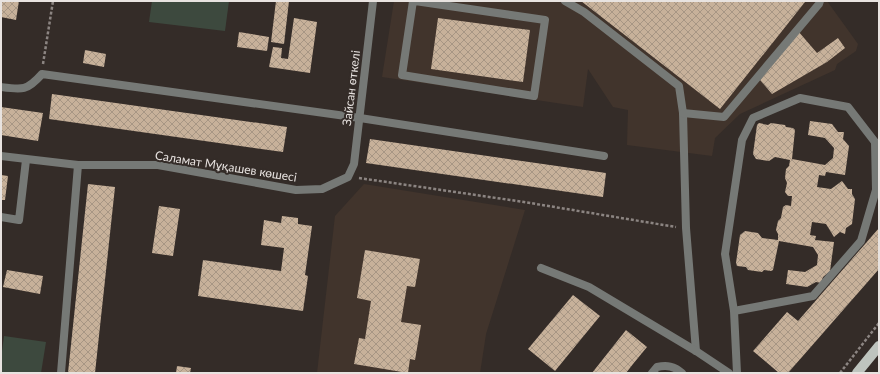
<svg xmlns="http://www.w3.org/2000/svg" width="880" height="374" viewBox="0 0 880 374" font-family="Lato,sans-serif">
	<defs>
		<pattern id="building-cross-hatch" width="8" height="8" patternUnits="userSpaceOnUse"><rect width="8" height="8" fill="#c7b19a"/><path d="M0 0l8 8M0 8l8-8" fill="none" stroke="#a79684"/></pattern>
	</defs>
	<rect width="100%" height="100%" fill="#342c28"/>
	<g fill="#41342c">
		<polygon points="394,1 827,1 858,44 856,51 837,64 835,70 740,114 715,138 712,156 627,145 628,110 613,107 588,69 583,107 382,77"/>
		<polygon points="364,184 525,210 486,334 480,373 317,373 335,216"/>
	</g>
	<g fill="#3d493e">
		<polygon points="152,1 229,1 225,31 149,22"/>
		<polygon points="4,336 46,342 41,373 1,373 1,359"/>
	</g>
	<g fill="url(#building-cross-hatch)">
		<polygon points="1,1 19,1 16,20 1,17"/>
		<polygon points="276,1 289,1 284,44 271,42"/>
		<polygon points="581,1 804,1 805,2 720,109"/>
		<polygon points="294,18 317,22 310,73 269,67 273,47 282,48 281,58 288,59"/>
		<polygon points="438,18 530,30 523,82 431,69"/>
		<polygon points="798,31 817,53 838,38 845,48 827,62 772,94 760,80"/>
		<polygon points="239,32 269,37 267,51 237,47"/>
		<polygon points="85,50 106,54 104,67 83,63"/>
		<polygon points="52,94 287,127 283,152 49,119"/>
		<polygon points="1,107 43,113 38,141 1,135"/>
		<polygon points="810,121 832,124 838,132 844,132 843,139 849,146 845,175 826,172 825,176 819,175 817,187 831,189 842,181 848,189 852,189 852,194 855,199 852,224 846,228 845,234 840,232 834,237 826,224 812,222 810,235 816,236 815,240 834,242 830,271 823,277 821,283 816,282 807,287 786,284 788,270 805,272 817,265 818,255 813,247 779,241 773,270 771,271 764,270 762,272 748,270 746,267 737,266 736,263 740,235 745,231 758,233 762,238 778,240 778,234 776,230 778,221 781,218 783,207 786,205 791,206 792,196 788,196 785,192 787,183 785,178 786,169 789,166 790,160 775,157 769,161 756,159 753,154 757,125 759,123 768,125 771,123 785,125 786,127 793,128 795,130 792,159 825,165 833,158 834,148 825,138 808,135"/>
		<polygon points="370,139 606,173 603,197 366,163"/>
		<polygon points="1,175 8,176 5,200 1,200"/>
		<polygon points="88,184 115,187 95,373 68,373"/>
		<polygon points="159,206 180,209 173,256 152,253"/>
		<polygon points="282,216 298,218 298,224 312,226 305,275 308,276 303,311 198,296 203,260 281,271 284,248 261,245 264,220 281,223"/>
		<polygon points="879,228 879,269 788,373 779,373 753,351 787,312 798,321"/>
		<polygon points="365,250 420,259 415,287 407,286 401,322 421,325 415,360 410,359 408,373 354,364 359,338 365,339 371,301 357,298"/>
		<polygon points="7,270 43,276 40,294 3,287"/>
		<polygon points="573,295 600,316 555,371 528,349"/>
		<polygon points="626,330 647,347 633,364 626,373 592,373"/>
		<polygon points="177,366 191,368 190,373 176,373"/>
	</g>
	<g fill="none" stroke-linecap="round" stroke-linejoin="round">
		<g stroke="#8c8582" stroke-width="2.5" stroke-dasharray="3 2" stroke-linecap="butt">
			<polyline points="43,64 53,1"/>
			<polyline points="359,178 524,202 676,227"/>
			<polyline points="840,373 879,323"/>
		</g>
		<g stroke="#767976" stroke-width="8">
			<polyline points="413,1 402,75 534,96 545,20 415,1"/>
			<polyline points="565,1 584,12 679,86 683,113 686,228 696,351"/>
			<path d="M 1,87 C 22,90 27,91 42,74 L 360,118 L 604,156"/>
			<polyline points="683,113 724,117 819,4 820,1"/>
			<polyline points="1,217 19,220 26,160"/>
			<polyline points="541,268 589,287 696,351 729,373"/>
			<polyline points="734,311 813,296 861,241 876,190 875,142 848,107 800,98 753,118 742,140 725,254 734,311 737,373"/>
			<polyline points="61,373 78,165"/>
			<path d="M 652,373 L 657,367 C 667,365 674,366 682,373"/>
		</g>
		<polyline stroke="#767976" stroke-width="8" points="1,156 78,165 158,165 296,190 322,189 348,177 354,164 373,1"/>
		<polyline stroke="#bec4be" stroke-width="10" points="857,373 879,346"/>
	</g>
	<g text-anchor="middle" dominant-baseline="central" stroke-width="4" stroke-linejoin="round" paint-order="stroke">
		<g font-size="12" fill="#e8e3e0" stroke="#342c28">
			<text transform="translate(351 88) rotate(-83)">Зайсан өткелі</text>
			<text transform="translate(226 166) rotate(9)">Саламат Мұқашев көшесі</text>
		</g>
	</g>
	<rect width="880" height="374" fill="none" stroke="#e8e3e0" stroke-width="4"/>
</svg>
